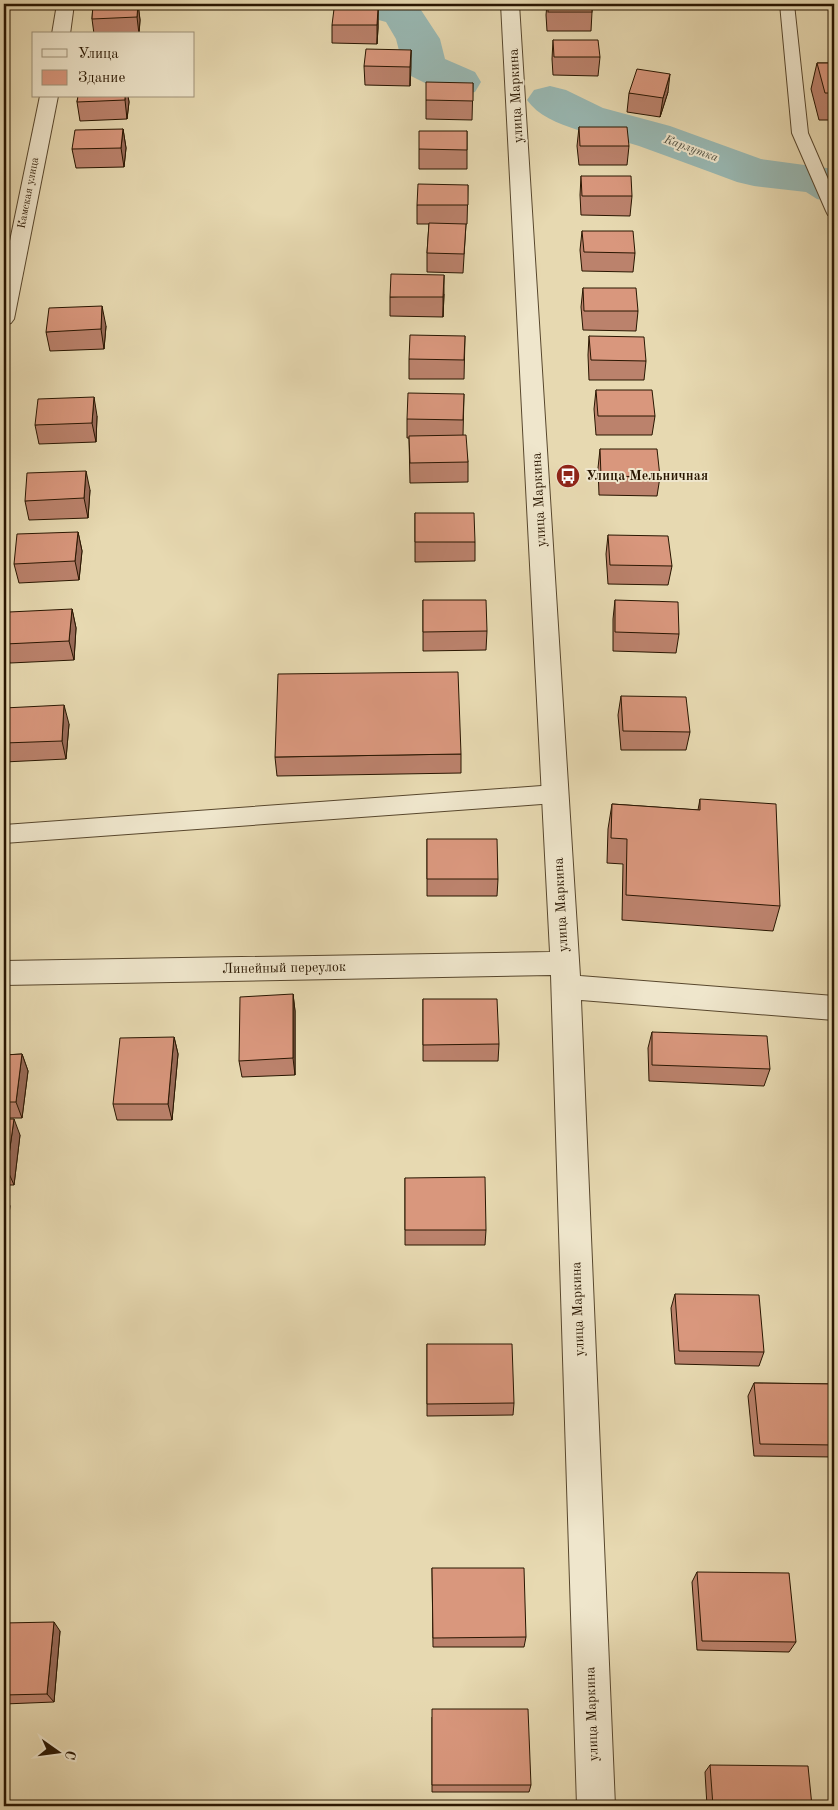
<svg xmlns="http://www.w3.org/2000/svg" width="838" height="1810" viewBox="0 0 838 1810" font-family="'Old Standard TT',serif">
	<rect width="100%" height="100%" fill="#e7d9b1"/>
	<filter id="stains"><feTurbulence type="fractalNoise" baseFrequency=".004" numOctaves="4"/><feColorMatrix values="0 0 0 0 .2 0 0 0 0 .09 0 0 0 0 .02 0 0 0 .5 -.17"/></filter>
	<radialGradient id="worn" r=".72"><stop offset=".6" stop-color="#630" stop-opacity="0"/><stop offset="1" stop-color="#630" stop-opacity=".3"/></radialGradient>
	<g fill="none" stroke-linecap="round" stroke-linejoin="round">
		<g fill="#99b9b4" fill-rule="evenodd">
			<polygon points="347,4 417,4 440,39 445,59 475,72 481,82 475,92 459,95 443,92 409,75 403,66 396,39 386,22 353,13"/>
			<path d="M 550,86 L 566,90 L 603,108 L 670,126 L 761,159 L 834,169 L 834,203 L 817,199 L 806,192 L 754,186 L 737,182 C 705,170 672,158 639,146 C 606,135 548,130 527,100 L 534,90 Z"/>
		</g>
		<g stroke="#58472d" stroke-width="2">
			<g id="lane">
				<polygon points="780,4 794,4 808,133 834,193 834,216 828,215 826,211 792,133"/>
				<polygon points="555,785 563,788 566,794 563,800 555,803 4,843 4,825"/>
			</g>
		</g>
		<g stroke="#58472d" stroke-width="2">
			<g id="street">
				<polygon points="57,4 74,4 70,34 52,34"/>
				<polygon points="501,4 519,4 580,976 834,996 834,1020 581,1000 615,1806 577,1806 551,975 4,985 4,961 550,952"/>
				<polygon points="40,96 58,96 14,319 11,323 4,325 4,270"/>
			</g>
		</g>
		<use href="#lane" fill="#efe6cc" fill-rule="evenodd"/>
		<use href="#street" fill="#efe6cc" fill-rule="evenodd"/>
	</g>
	<g fill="#bb826c" stroke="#291601">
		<polygon points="93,4 138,4 140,20 139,34 94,34 92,19"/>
		<polygon points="547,4 592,4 592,12 591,31 547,31 546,15"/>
		<polygon points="378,9 378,28 377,44 332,43 332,25"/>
		<polygon points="553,40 600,57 598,76 553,75 552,59"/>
		<polygon points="411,50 410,86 365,85 364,66"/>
		<polygon points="817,63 834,63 834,120 819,120 811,89"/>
		<polygon points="473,83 472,120 426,119 426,100"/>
		<polygon points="668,92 660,117 627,112 629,93"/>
		<polygon points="78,96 128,96 129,102 127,119 80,121 77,102"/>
		<polygon points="579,127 629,146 627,165 579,165 577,146"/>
		<polygon points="123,129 126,148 124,167 76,168 72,149"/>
		<polygon points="467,131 467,169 419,169 419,149"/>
		<polygon points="581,176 632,196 630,216 581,215 580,195"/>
		<polygon points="468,185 467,224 466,224 463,273 427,272 427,253 429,224 417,224 417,205"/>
		<polygon points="582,231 635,253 633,272 582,271 580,250"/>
		<polygon points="583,288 638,311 636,331 583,330 581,307"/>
		<polygon points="444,294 443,317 390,316 390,297"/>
		<polygon points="106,326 104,349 50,351 46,332"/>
		<polygon points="465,336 464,379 409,379 409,359"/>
		<polygon points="589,336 646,361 644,380 589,380 588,355"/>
		<polygon points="596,390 655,416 652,435 596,435 594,409"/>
		<polygon points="464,394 463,435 468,462 468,482 410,483 409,438 407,438 407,419"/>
		<polygon points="97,416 96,442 39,444 35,425"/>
		<polygon points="600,449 660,477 657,496 599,495 598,468"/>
		<polygon points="90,490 88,518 29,520 25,501"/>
		<polygon points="415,513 475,542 475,561 415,562"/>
		<polygon points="78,532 82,551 79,580 19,583 14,564"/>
		<polygon points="608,535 672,566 668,585 608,584 606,554"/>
		<polygon points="423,600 487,631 486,650 423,651"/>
		<polygon points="615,600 679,634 676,653 613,651 613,619"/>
		<polygon points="72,609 76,628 74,660 10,663 5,644"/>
		<polygon points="621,696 690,732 686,750 621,750 618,715"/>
		<polygon points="4,708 69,724 66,759 4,762"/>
		<polygon points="461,754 461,773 277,776 275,757"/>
		<polygon points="700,799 780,906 773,931 622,920 623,864 607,863 608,829 612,804 698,810"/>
		<polygon points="427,839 498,879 497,896 427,896"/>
		<polygon points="293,994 295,1011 295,1075 242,1077 239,1061"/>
		<polygon points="423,999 499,1044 498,1061 423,1061"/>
		<polygon points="652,1032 770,1069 764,1086 649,1081 648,1048"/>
		<polygon points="174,1037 178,1054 172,1120 117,1120 113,1104"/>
		<polygon points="22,1054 28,1071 22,1118 4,1118 4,1055"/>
		<polygon points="4,1119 20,1135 14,1185 4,1185"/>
		<polygon points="405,1178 486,1230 485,1245 405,1245"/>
		<polygon points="675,1294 764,1352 759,1366 675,1364 671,1308"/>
		<polygon points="427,1344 514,1403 513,1415 427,1416"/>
		<polygon points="754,1383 834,1384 834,1457 754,1456 748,1396"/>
		<polygon points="432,1568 526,1637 524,1647 433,1647"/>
		<polygon points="697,1572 796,1642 789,1652 697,1650 692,1582"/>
		<polygon points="4,1623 60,1631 54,1702 4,1704"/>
		<polygon points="432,1717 531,1785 529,1792 432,1792"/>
		<polygon points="710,1765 812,1806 707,1806 705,1772"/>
	</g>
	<g fill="#986a58" stroke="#291601">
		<polygon points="138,4 140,20 139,34 137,17"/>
		<polygon points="378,9 378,28 377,44 377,25"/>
		<polygon points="411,50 411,68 410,86 410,67"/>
		<polygon points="670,74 668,92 660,117 663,98"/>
		<polygon points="125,96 128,96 129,102 127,119 125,100"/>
		<polygon points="123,129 126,148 124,167 121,148"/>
		<polygon points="444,275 444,294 443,317 443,297"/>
		<polygon points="102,306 106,326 104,349 101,329"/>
		<polygon points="94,397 97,416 96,442 92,423"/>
		<polygon points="86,471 90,490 88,518 84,498"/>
		<polygon points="78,532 82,551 79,580 75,561"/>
		<polygon points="72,609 76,628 74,660 69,641"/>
		<polygon points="64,705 69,724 66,759 62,741"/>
		<polygon points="293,994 295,1011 295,1075 293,1058"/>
		<polygon points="174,1037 178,1054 172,1120 168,1104"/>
		<polygon points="22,1054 28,1071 22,1118 16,1102"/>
		<polygon points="14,1119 20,1135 14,1185 7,1169"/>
		<polygon points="4,1191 10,1206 4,1257"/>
		<polygon points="54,1622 60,1631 54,1702 47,1694"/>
	</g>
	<g fill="#d9977d" stroke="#291601">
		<polygon points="93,4 138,4 137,17 92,19"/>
		<rect x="548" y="4" width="44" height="8"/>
		<polygon points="334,9 378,9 377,25 332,25"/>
		<polygon points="553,40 598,40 600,57 554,57"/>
		<polygon points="366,49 411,50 410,67 364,66"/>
		<polygon points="817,63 834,63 834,93 825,93"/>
		<polygon points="637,69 670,74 663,98 629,93"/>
		<polygon points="426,82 473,83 473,101 426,100"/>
		<polygon points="78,96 125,96 125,100 77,102"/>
		<polygon points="579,127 627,127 629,146 580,146"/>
		<polygon points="123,129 121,148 72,149 75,130"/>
		<polygon points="419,131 467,131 467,150 419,149"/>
		<polygon points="581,176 631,176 632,196 582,196"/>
		<polygon points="418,184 468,185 468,205 417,205"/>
		<polygon points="429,223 466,224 464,254 427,253"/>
		<polygon points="582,231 633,231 635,253 584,252"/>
		<polygon points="391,274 444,275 443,297 390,297"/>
		<polygon points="583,288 636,288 638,311 584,311"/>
		<polygon points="102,306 101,329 46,332 49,308"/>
		<polygon points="410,335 465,336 464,360 409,359"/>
		<polygon points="589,336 644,337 646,361 591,360"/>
		<polygon points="596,390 652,390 655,416 598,416"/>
		<polygon points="408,393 464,394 463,420 407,419"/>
		<polygon points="94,397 92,423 35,425 38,399"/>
		<polygon points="466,435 468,462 410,463 409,436"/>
		<polygon points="600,449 657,449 660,477 601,476"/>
		<polygon points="86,471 84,498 25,501 27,473"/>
		<polygon points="415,513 474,513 475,542 415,542"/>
		<polygon points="78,532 75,561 14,564 17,534"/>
		<polygon points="608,535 668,536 672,566 610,565"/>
		<polygon points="423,600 486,600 487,631 423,632"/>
		<polygon points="615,600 678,602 679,634 615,632"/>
		<polygon points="72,609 69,641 5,644 9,612"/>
		<polygon points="458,672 461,754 275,757 278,674"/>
		<polygon points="621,696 686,697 690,732 623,731"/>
		<polygon points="64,705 62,741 4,743 4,708"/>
		<polygon points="700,799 776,804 780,906 626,895 627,839 611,838 612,804 700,810"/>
		<polygon points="427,839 497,839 498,879 427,879"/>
		<polygon points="293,994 293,1058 239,1061 240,997"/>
		<polygon points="423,999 497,999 499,1044 423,1045"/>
		<polygon points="652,1032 767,1036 770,1069 652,1065"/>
		<polygon points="174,1037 168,1104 113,1104 120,1038"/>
		<polygon points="22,1054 16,1102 4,1102 4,1055"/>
		<polygon points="4,1119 14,1119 7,1169 4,1169"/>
		<polygon points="485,1177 486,1230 405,1230 405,1178"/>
		<polygon points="675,1294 759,1295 764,1352 679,1351"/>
		<polygon points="427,1344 512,1344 514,1403 427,1404"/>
		<polygon points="754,1383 834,1384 834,1445 760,1444"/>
		<polygon points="432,1568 524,1568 526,1637 433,1638"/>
		<polygon points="697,1572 789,1573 796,1642 702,1641"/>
		<polygon points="54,1622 47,1694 4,1695 4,1623"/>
		<polygon points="432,1709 528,1709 531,1785 432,1785"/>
		<polygon points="710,1765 808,1766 812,1806 713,1806"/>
	</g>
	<defs>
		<g id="bus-disc" transform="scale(1.25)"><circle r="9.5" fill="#8f2418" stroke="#efe6cc"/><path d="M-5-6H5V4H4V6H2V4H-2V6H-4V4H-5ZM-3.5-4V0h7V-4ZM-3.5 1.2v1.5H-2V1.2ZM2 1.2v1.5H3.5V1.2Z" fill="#fff"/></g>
	</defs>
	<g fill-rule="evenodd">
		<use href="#bus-disc" x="568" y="476"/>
	</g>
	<g text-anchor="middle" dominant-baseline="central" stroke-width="4" stroke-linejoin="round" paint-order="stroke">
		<g font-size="11" fill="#291601" stroke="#efe6cc">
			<text transform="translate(29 193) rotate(-79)">Камская улица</text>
		</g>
		<g font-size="12" font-style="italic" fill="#504f40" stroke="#efe6cc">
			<text transform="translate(691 149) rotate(20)">Карлутка</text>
		</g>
		<g font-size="14" fill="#291601" stroke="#efe6cc">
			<text transform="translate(516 96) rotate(-93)">улица Маркина</text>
			<text transform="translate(539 500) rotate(-93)">улица Маркина</text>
			<text transform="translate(561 905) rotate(-93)">улица Маркина</text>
			<text transform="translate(284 968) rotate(-1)">Линейный переулок</text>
			<text transform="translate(578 1309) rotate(-92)">улица Маркина</text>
			<text transform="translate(592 1714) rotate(-92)">улица Маркина</text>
		</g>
		<g font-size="14" font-weight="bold" fill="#291601" stroke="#efe6cc" text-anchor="start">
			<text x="586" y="476">Улица Мельничная</text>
		</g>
	</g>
	<rect width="838" height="1810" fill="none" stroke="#e7d9b1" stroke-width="20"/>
	<rect x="5" y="5" width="828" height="1800" fill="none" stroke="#291601" stroke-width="2.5"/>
	<rect x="10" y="10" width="818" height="1790" fill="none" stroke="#291601"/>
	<rect x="32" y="32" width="162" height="65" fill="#efe6cc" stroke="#a0937b"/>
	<rect x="42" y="49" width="25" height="8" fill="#efe6cc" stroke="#a0937b"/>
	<text x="78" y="58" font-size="15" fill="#291601">Улица</text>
	<rect x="42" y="70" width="25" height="15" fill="#d9977d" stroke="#a0937b"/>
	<text x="78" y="82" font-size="15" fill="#291601">Здание</text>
	<g transform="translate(58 1752) rotate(104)" stroke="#efe6cc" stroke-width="4" paint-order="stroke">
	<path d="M0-4L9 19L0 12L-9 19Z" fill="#291601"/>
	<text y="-8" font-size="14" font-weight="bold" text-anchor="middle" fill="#291601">С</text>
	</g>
	<rect width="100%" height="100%" filter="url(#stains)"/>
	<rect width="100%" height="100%" fill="url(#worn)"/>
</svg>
